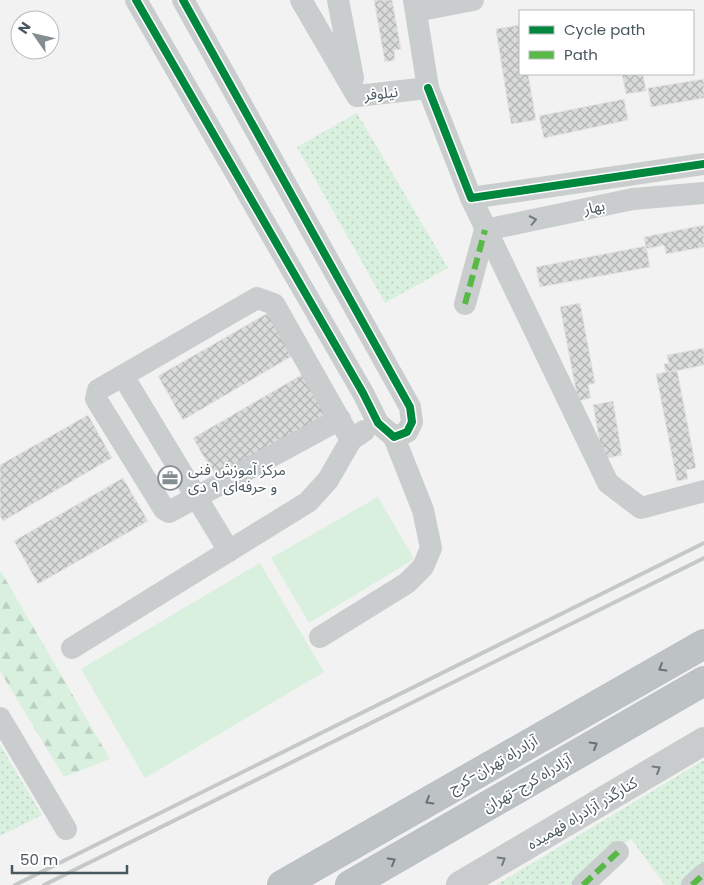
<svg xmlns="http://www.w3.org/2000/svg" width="704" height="885" viewBox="0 0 704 885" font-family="Poppins,'Noto Sans Arabic',sans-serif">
	<defs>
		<pattern id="forest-firs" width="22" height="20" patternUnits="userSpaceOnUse" patternTransform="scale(1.25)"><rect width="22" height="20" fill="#d8f0dd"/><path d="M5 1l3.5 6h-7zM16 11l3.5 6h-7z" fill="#bbd0c0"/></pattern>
		<pattern id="park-dots" width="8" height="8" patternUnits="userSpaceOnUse" patternTransform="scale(1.25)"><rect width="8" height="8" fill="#d8f0dd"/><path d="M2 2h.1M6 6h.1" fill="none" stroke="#bbd0c0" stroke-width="1.8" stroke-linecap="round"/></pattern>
		<pattern id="building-cross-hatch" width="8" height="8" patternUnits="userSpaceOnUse" patternTransform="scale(1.25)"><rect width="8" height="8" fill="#d9dada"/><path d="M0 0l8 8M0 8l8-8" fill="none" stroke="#b2b4b4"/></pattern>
	</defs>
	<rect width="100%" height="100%" fill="#f3f2f2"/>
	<polygon fill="url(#forest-firs)" points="0,570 110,759 64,777 0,671"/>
	<g fill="url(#park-dots)">
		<polygon points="357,113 448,268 385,303 297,147"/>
		<polygon points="0,745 42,815 0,836"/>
		<polygon points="704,760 704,867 684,885 665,885 631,839 609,853 578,885 496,885"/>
	</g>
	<g fill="#d8f0dd">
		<polygon points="378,497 414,559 309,623 271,558"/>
		<polygon points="260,563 324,672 145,778 81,669"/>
	</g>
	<g fill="url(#building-cross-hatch)" stroke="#e4e4e5">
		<polygon points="374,0 392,0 401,49 394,50 395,60 385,62"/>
		<polygon points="520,25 520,74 528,74 536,120 511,124 496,29"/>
		<polygon points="622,74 643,74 646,91 626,94"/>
		<polygon points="704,79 704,98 651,107 648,88"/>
		<polygon points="624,99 628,120 544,138 539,116"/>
		<polygon points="704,225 704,247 666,254 664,245 646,249 644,237"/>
		<polygon points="646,246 650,267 540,287 536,267"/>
		<polygon points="580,303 595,383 588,385 591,398 578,401 560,307"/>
		<polygon points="268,313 292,356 183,420 158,376"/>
		<polygon points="704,348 704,365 666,373 664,364 669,363 667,355"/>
		<polygon points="677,370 696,468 686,470 688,479 677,481 656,374"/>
		<polygon points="303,374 328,418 218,481 193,438"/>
		<polygon points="613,401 622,455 603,459 593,405"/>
		<polygon points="88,415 112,458 3,521 0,516 0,465"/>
		<polygon points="123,478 148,521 38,584 14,541"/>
	</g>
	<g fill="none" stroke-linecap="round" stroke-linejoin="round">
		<g stroke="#b8bec1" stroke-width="30">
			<g id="highway">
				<polyline points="282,885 704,644"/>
				<polyline points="350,885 704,681"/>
			</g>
		</g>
		<g stroke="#c9cdce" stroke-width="22">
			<polyline points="136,0 363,393 378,423 394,437 423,510 431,548 423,567 407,583 320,637"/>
			<polyline points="183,0 410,407 412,422 407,432 394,437"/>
			<polyline points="301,0 357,96 428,88 414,0"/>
			<polyline points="338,0 353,78"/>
			<polyline points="416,11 473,0"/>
			<polyline points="428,88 471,198 704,164"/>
			<polyline points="471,198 608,483 641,508 704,491"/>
			<polyline points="485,230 633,199 704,193"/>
			<polyline points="465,304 485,230"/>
			<polyline points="123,376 229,551"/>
			<polyline points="340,419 169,512 164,509 96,399 98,390 257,298 274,304 351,440"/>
			<polyline points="72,648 308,502 328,480 351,440 364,431"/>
			<polyline points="0,718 66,829"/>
			<polyline points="583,885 618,852"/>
			<polyline points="692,885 704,874"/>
		</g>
		<polyline stroke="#c8cccd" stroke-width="28" points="460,885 704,741"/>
		<use href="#highway" stroke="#bdc2c5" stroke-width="28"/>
		<g stroke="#c5c8c9" stroke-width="4">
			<polyline points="15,885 704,543"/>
			<polyline points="44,885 704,558"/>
		</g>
		<g stroke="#58b947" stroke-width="6" stroke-dasharray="12 6" stroke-linecap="butt">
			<polyline points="465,304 485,230"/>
			<polyline points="583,885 618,852"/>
			<polyline points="692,885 704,874"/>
		</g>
		<g stroke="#fff" stroke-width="11">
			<g id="cycleway">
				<polyline points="136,0 363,393 378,423 394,437 407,432 412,422 410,407 183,0"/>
				<polyline points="428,88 471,198 704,164"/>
			</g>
		</g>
		<use href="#cycleway" stroke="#00873e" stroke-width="8"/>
	</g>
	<defs><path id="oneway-chevron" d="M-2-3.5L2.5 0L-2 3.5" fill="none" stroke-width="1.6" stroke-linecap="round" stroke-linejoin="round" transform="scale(1.25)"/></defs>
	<g stroke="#6f7b80">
		<use href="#oneway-chevron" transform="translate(533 220) rotate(-12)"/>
		<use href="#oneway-chevron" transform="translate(657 769) rotate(-31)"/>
		<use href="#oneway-chevron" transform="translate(502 860) rotate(-31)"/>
	</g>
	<g stroke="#667278">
		<use href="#oneway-chevron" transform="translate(662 668) rotate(150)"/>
		<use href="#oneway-chevron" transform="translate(594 745) rotate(-30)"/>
		<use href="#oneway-chevron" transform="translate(429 801) rotate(150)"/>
		<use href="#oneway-chevron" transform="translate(392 861) rotate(-30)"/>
	</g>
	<defs>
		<g id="office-ring" transform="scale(1.25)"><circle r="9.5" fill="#fff" stroke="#848e92" stroke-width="1.5"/><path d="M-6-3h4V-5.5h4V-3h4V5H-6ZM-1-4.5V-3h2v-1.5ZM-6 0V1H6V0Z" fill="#848e92"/></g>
	</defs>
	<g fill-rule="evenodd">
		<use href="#office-ring" x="170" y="478"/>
	</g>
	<g text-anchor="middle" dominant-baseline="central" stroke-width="4" stroke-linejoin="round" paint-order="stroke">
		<g font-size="15" fill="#49585f" stroke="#fff">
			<text transform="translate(381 93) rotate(-6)">نیلوفر</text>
			<text transform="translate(594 207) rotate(-12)">بهار</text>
			<text transform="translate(493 764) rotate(-30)">آزادراه تهران-کرج</text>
			<text transform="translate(527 783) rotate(-30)">آزادراه کرج-تهران</text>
			<text transform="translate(582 813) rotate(-31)">کنارگذر آزادراه فهمیده</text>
		</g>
		<g font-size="15" fill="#49585f" stroke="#fff" text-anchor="start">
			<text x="188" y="469">مرکز آموزش فنی<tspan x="188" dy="17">و حرفه‌ای ۹ دی</tspan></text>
		</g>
	</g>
	<rect x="519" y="10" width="175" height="65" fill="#ffffff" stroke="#b6bcbf"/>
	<rect x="529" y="26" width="25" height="8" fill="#00873e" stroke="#b6bcbf"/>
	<text x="564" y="35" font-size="15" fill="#49585f">Cycle path</text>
	<rect x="529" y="51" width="25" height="8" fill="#58b947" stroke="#b6bcbf"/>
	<text x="564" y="60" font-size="15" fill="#49585f">Path</text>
	<g transform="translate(35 35) rotate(304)"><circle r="24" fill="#ffffff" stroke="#b6bcbf"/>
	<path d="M0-4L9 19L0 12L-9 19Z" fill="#848e92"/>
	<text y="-8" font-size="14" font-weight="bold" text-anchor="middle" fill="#49585f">N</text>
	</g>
	<path d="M12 865v8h115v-8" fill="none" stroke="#49585f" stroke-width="2.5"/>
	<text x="20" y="865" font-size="15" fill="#49585f" stroke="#ffffff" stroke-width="4" paint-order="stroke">50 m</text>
</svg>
